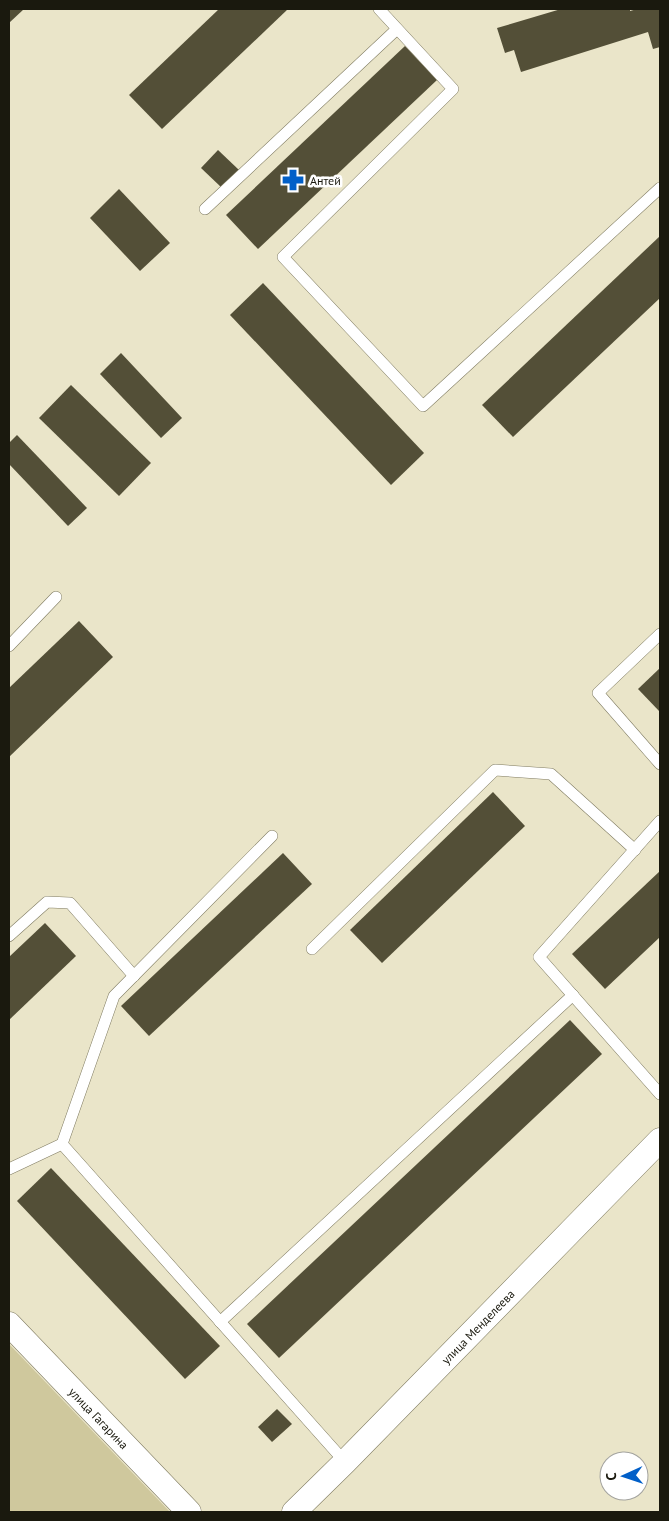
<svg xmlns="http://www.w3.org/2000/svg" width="669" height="1521" viewBox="0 0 669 1521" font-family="'PT Sans',sans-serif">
	<rect width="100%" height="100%" fill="#eae5c9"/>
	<polygon fill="#cfc89d" points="9,1344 170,1512 9,1512"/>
	<g fill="#534f37">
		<polygon points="9,9 24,9 9,23"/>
		<polygon points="219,9 288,9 162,129 129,95"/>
		<polygon points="561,9 630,9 630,11 637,9 660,9 660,47 653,49 648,32 521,72 514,50 505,53 497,28"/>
		<polygon points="405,46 437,80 258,249 226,215"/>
		<polygon points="218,150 239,170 222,188 201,168"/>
		<polygon points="119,189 170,243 140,271 90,218"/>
		<polygon points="660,236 660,298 513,437 482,405"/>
		<polygon points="263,283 424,453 391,485 230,315"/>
		<polygon points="121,353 182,418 161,438 100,374"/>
		<polygon points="71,385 151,463 119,496 39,418"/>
		<polygon points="17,435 87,508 68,526 9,464 9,443"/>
		<polygon points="79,621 113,657 9,757 9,688"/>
		<polygon points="660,668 660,712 638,689"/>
		<polygon points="493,792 525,826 382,963 350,930"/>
		<polygon points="283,853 312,884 149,1036 121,1006"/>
		<polygon points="660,871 660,937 605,989 572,954"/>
		<polygon points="45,923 76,956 9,1020 9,957"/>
		<polygon points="570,1020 602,1054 279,1358 247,1324"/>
		<polygon points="51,1168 220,1346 185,1379 17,1201"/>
		<polygon points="277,1409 292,1424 272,1442 258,1427"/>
	</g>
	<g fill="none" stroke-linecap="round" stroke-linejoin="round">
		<g stroke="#807c62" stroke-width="12">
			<g id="service">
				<polyline points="379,9 453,89 283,257 423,406 660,188"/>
				<polyline points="205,209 397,29"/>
				<polyline points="660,634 598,693 660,764"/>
				<polyline points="9,646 56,597"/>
				<polyline points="660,821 539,957 660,1094"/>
				<polyline points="272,836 114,996 62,1144 345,1462"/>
				<polyline points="9,936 47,902 70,903 134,976"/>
				<polyline points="312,949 495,770 551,774 635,850"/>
				<polyline points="9,1169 62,1144"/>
				<polyline points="220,1322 573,995"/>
			</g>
		</g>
		<g stroke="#807c62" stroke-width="25">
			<g id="minor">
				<path id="s1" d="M 9,1324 L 189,1512"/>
				<path id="s2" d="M 294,1512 L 345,1462 L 660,1140"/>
			</g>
		</g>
		<use href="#service" stroke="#fff" stroke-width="11"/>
		<use href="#minor" stroke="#fff" stroke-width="24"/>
	</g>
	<defs>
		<g id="pharmacy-bare" transform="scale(1.725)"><path d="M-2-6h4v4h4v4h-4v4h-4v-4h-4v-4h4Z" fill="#015fc8" stroke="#fff" stroke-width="2.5" paint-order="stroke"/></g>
	</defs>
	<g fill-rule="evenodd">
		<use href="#pharmacy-bare" x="293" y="180"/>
	</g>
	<g text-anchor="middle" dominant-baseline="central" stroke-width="5" stroke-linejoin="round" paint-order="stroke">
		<g font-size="12" fill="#1a190e" stroke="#fff" text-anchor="start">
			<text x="310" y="180">Антей</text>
		</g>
		<g font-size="12" fill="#1a190e" stroke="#fff">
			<text stroke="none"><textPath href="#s2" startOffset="261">улица Менделеева</textPath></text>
			<text stroke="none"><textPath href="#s1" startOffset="130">улица Гагарина</textPath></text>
		</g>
	</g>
	<rect width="669" height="1521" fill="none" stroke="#1a190e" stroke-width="20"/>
	<g transform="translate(624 1476) rotate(267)"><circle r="24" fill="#ffffff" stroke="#a3a39f"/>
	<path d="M0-4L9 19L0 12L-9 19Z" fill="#015fc8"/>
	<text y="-8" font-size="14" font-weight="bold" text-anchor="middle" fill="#1a190e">С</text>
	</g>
</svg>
